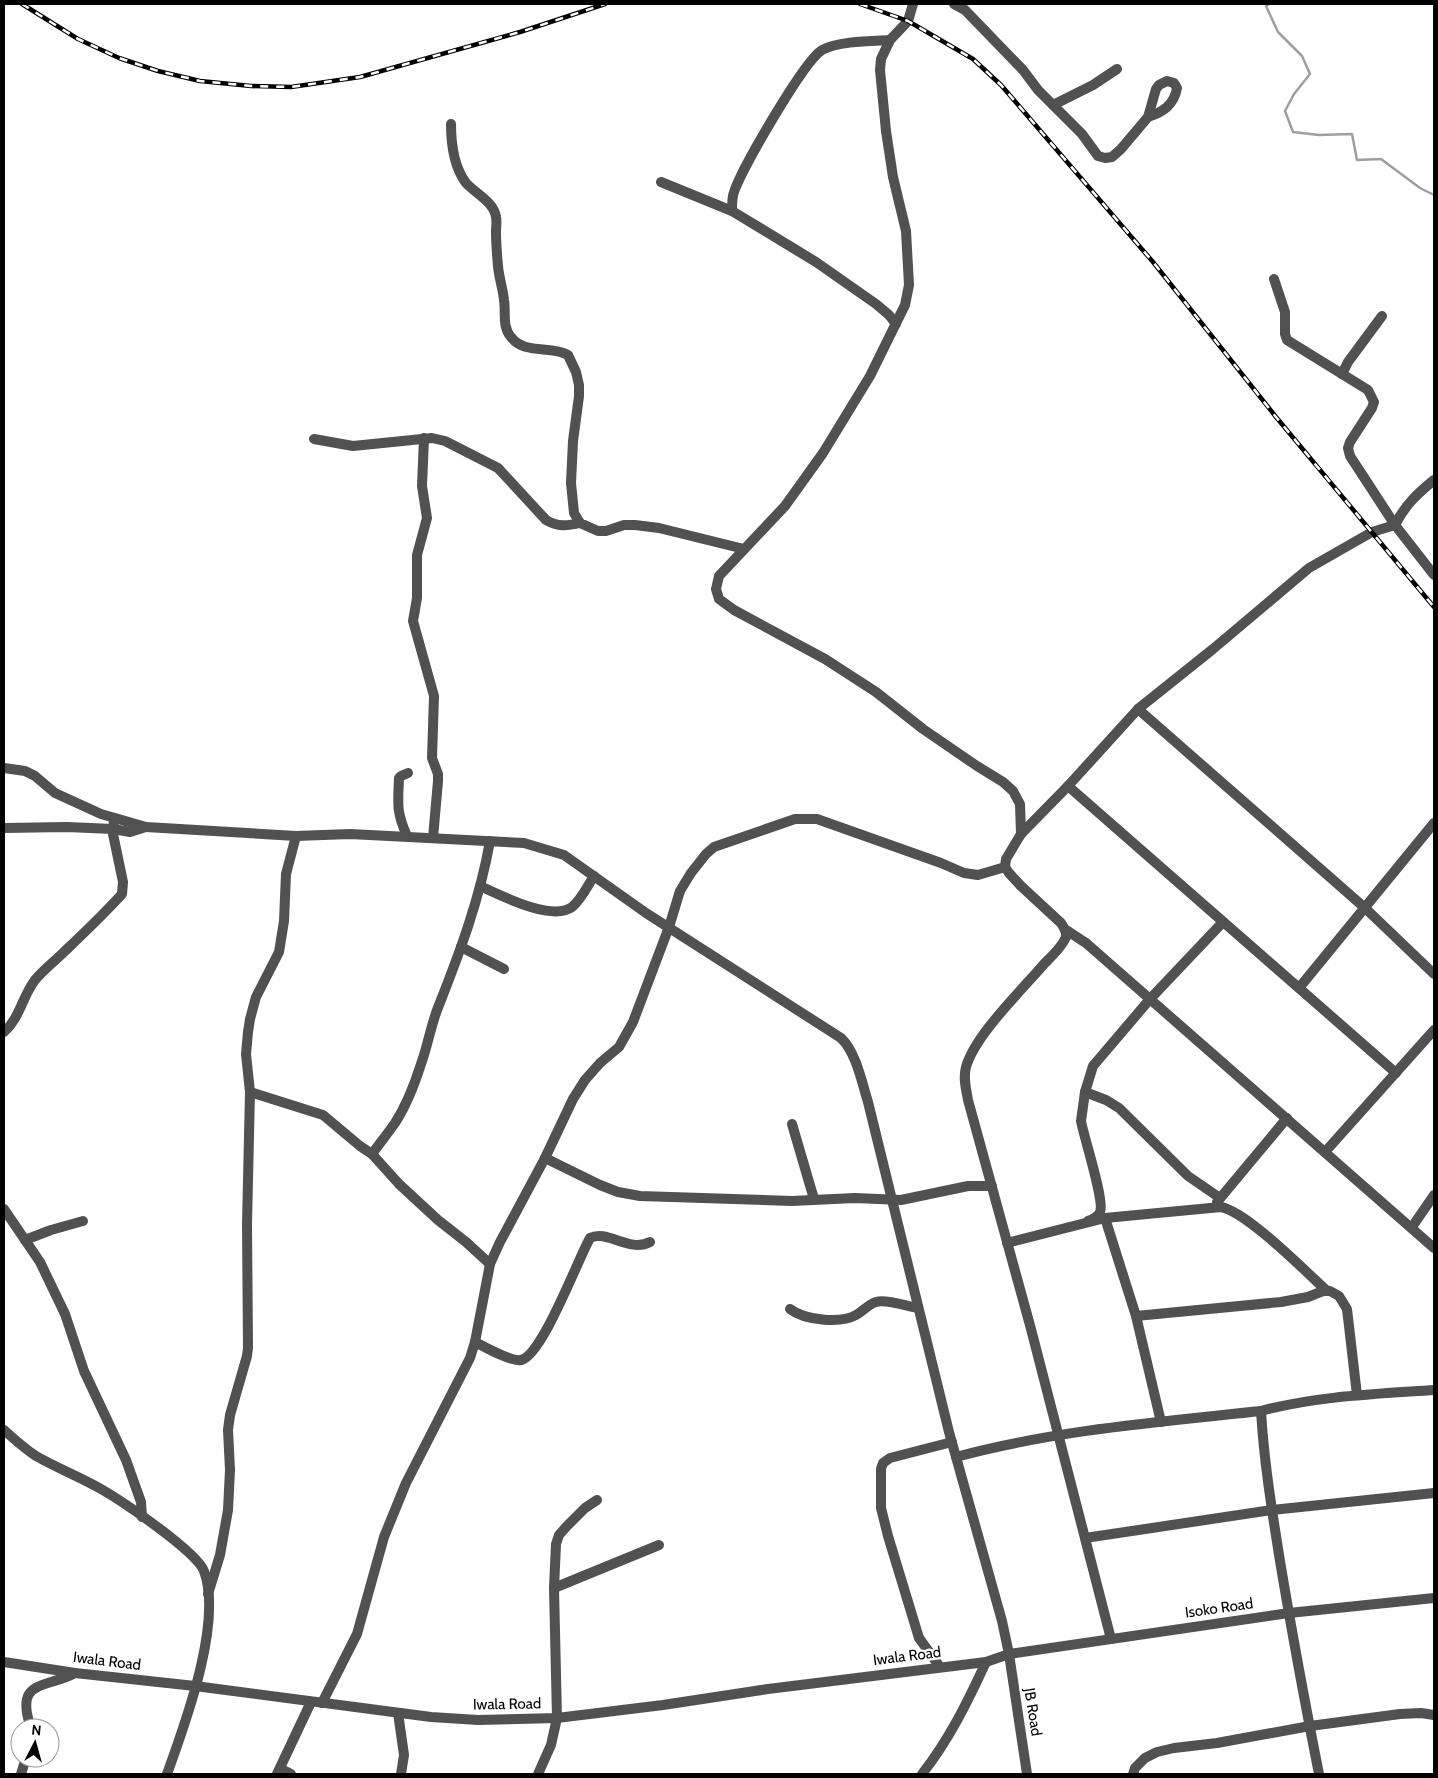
<svg xmlns="http://www.w3.org/2000/svg" width="1438" height="1778" viewBox="0 0 1438 1778" font-family="Cabin,sans-serif">
	<rect width="100%" height="100%" fill="#fff"/>
	<g fill="none" stroke-linecap="round" stroke-linejoin="round">
		<polyline stroke="#9f9f9f" stroke-width="2.5" points="1269,4 1266,6 1278,32 1302,56 1310,74 1294,94 1285,111 1293,132 1319,135 1352,134 1357,160 1381,159 1420,188 1434,195"/>
		<g stroke="#515151" stroke-width="10">
			<path d="M 913,4 L 908,21 L 890,40 L 881,59 L 880,70 L 886,131 L 893,177 L 906,231 L 909,285 L 905,305 L 870,376 L 823,453 L 785,506 L 719,576 L 716,589 L 719,599 L 734,610 L 825,659 L 876,692 L 923,729 L 977,766 L 1003,782 L 1013,791 L 1020,804 L 1021,834 L 1006,859 L 1005,867 L 1009,873 L 1021,886 L 1061,923 C 1064,928 1067,932 1066,937 C 1062,947 1051,957 1044,964 C 1022,990 975,1035 966,1067 C 963,1078 966,1089 968,1100 L 1031,1329 L 1111,1639"/>
			<path d="M 954,4 L 965,10 L 1023,70 L 1038,90 L 1082,134 L 1098,156 L 1105,158 L 1112,157 L 1121,149 L 1148,117 L 1156,89 L 1159,85 L 1167,81 L 1174,83 L 1177,88 C 1174,105 1163,112 1148,117"/>
			<polyline points="1053,105 1093,85 1117,69"/>
			<path d="M 451,124 C 451,143 454,167 466,183 C 475,193 494,202 496,217 C 497,221 496,227 496,232 C 496,243 497,255 498,266 C 499,278 503,289 504,300 C 506,313 502,327 511,337 C 524,355 551,345 568,355 L 576,372 L 579,385 L 579,396 L 573,441 L 571,483 L 574,513 L 580,523 L 598,531 L 606,531 L 624,525 L 635,525 L 659,528 L 744,549"/>
			<polyline points="661,182 732,211 816,262 876,304 889,315 896,324"/>
			<path d="M 732,211 C 732,204 732,197 734,192 C 742,168 804,61 822,50 C 838,41 872,41 890,40"/>
			<polyline points="1274,279 1285,312 1285,334 1287,340 1368,390 1374,402 1372,408 1350,442 1348,448 1350,456 1395,525 1434,575"/>
			<polyline points="1342,374 1348,362 1382,316"/>
			<polyline points="424,438 422,486 427,518 417,555 417,598 413,621 434,696 432,758 438,774 438,781 433,838"/>
			<path d="M 314,439 L 353,446 L 432,438 L 445,441 L 498,468 L 546,520 C 558,527 567,526 580,523"/>
			<polyline points="1138,709 1365,908 1434,974"/>
			<path d="M 4,768 L 25,771 L 35,776 L 55,793 L 101,814 L 146,827 L 296,836 L 350,834 L 524,843 L 564,855 L 646,913 L 841,1038 C 856,1052 862,1083 868,1102 L 949,1432 L 1002,1621 L 1009,1654"/>
			<polyline points="1068,786 1396,1073"/>
			<polyline points="4,828 67,827 113,829 130,832 146,827"/>
			<path d="M 1021,834 L 1068,786 L 1138,709 L 1213,649 L 1309,568 L 1372,532 L 1395,525 C 1405,505 1418,493 1434,480"/>
			<path d="M 407,836 C 396,811 398,804 399,778 L 401,776 L 408,773"/>
			<path d="M 480,886 C 500,895 552,922 572,907 C 581,900 588,885 594,876"/>
			<polyline points="1066,930 1086,943 1434,1248"/>
			<polyline points="461,947 504,969"/>
			<polyline points="1299,988 1434,823"/>
			<path d="M 4,1032 C 20,1018 22,997 35,980 C 44,969 55,961 65,951 C 84,933 104,914 122,894 L 123,882 L 113,834 L 114,818"/>
			<polyline points="250,1092 323,1115 360,1146 372,1154 399,1184 438,1220 466,1242 490,1264"/>
			<polyline points="1085,1092 1106,1100 1119,1108 1188,1176 1220,1198"/>
			<polyline points="792,1124 814,1199"/>
			<polyline points="1325,1152 1434,1030"/>
			<path d="M 372,1154 C 380,1143 388,1133 395,1123 C 406,1106 415,1083 421,1064 C 428,1045 431,1024 439,1005 C 460,952 480,898 490,841"/>
			<polyline points="545,1158 600,1185 618,1192 640,1196 792,1201 855,1198 901,1200 968,1186 992,1186"/>
			<polyline points="1217,1202 1287,1118"/>
			<polyline points="4,1209 40,1262 65,1314 84,1371 126,1460 141,1502 142,1517"/>
			<polyline points="1105,1218 1136,1316 1161,1422"/>
			<path d="M 1088,1221 C 1093,1219 1098,1217 1100,1212 C 1105,1201 1084,1138 1081,1121 L 1085,1092 L 1093,1066 L 1150,999 L 1223,922"/>
			<polyline points="1412,1227 1434,1195"/>
			<polyline points="25,1240 51,1230 83,1221"/>
			<path d="M 1007,1243 L 1105,1218 L 1221,1207 C 1247,1212 1305,1271 1327,1291"/>
			<path d="M 790,1309 C 804,1320 840,1324 856,1315 C 863,1311 869,1304 876,1302 C 886,1299 906,1306 918,1308"/>
			<polyline points="1136,1316 1281,1302 1308,1297 1323,1291 1330,1291 1339,1296 1347,1309 1357,1395"/>
			<path d="M 475,1342 C 485,1347 511,1362 521,1360 C 542,1356 578,1259 590,1238 C 607,1229 629,1253 650,1242"/>
			<path d="M 1261,1411 C 1264,1462 1272,1511 1280,1561 C 1292,1633 1305,1703 1319,1774"/>
			<path d="M 4,1430 C 14,1439 25,1449 36,1456 C 57,1468 80,1477 101,1489 C 122,1501 196,1551 204,1571 C 223,1622 185,1724 167,1774"/>
			<path d="M 956,1457 C 1056,1430 1159,1422 1261,1411 C 1317,1396 1376,1394 1434,1390"/>
			<polyline points="1085,1538 1272,1510 1434,1493"/>
			<polyline points="554,1588 659,1545"/>
			<polyline points="208,1594 220,1555 228,1510 230,1470 228,1430 230,1415 247,1356 248,1348 247,1224 250,1092 246,1054 248,1032 250,1019 256,997 279,952 284,921 286,874 296,836"/>
			<polyline points="940,1667 919,1638 888,1536 881,1508 881,1469 883,1463 890,1458 952,1442"/>
			<polyline points="322,1703 357,1634 384,1537 406,1483 470,1358 475,1342 490,1264 500,1242 545,1158 573,1099 585,1080 600,1063 619,1047 633,1022 669,927 680,891 691,873 706,854 714,847 795,819 817,819 941,863 964,873 978,875 1005,867"/>
			<polyline points="398,1713 404,1755 401,1774"/>
			<path d="M 31,1728 C 14,1679 45,1689 75,1673"/>
			<polyline points="281,1769 291,1774"/>
			<polyline points="21,1774 26,1758"/>
			<polyline points="277,1774 311,1702"/>
			<polyline points="538,1774 551,1745 557,1718 554,1588 556,1544 559,1535 567,1526 585,1508 597,1500"/>
			<path d="M 922,1774 C 949,1740 968,1701 986,1662"/>
			<polyline points="1133,1774 1135,1768 1145,1758 1157,1752 1174,1748 1217,1743 1310,1726 1400,1714 1421,1713 1434,1715"/>
		</g>
		<g stroke="#515151" stroke-width="10">
			<polyline points="1009,1654 1027,1774"/>
			<polyline points="4,1662 75,1673 195,1686 431,1717 478,1720 557,1718 663,1705 768,1689 986,1662 1009,1654 1289,1613 1434,1598"/>
		</g>
		<g stroke="#000" stroke-width="4.5">
			<g id="rail">
				<polyline points="22,4 78,39 119,58 158,71 200,81 251,86 291,87 360,77 520,32 605,4"/>
				<polyline points="860,4 908,21 973,59 1001,85 1153,262 1276,417 1434,607"/>
			</g>
		</g>
		<use href="#rail" stroke="#fff" stroke-width="2.5" stroke-dasharray="8" stroke-linecap="butt"/>
	</g>
	<g text-anchor="middle" dominant-baseline="central" stroke-width="4.5" stroke-linejoin="round" paint-order="stroke">
		<g font-size="15" fill="#000" stroke="#fff">
			<text transform="translate(1219 1608) rotate(-8)">Isoko Road</text>
			<text transform="translate(907 1656) rotate(-7)">Iwala Road</text>
			<text transform="translate(107 1661) rotate(7)">Iwala Road</text>
			<text transform="translate(507 1704) rotate(-1)">Iwala Road</text>
			<text transform="translate(1033 1712) rotate(81)">JB Road</text>
		</g>
	</g>
	<rect width="1438" height="1778" fill="none" stroke="#000000" stroke-width="10"/>
	<g transform="translate(35 1743) rotate(6)"><circle r="24" fill="#ffffff" stroke="#999999"/>
	<path d="M0-4L9 19L0 12L-9 19Z" fill="#000000"/>
	<text y="-8" font-size="14" font-weight="bold" text-anchor="middle" fill="#000000">N</text>
	</g>
</svg>
